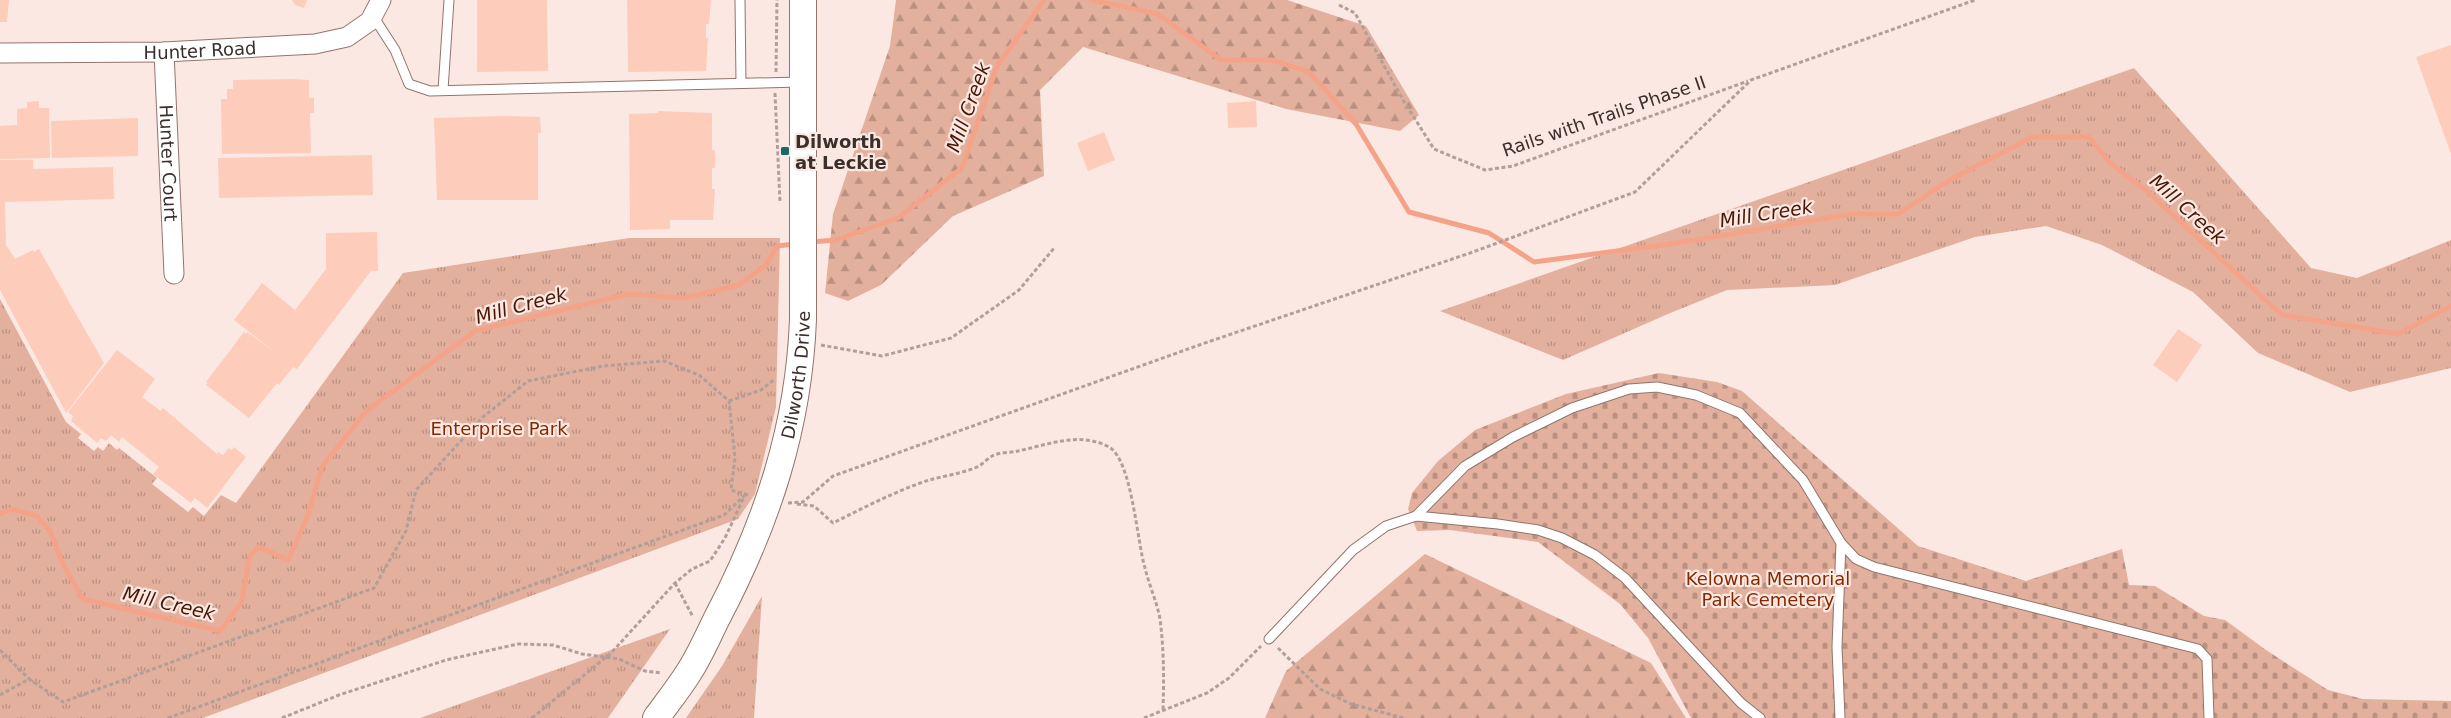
<svg xmlns="http://www.w3.org/2000/svg" width="2451" height="718" viewBox="0 0 2451 718" font-family="'DejaVu Sans',sans-serif">
	<defs>
		<pattern id="forest-firs" width="22" height="20" patternUnits="userSpaceOnUse" patternTransform="scale(1.25)"><rect width="22" height="20" fill="#e4b09e"/><path d="M5 1l3.5 6h-7zM16 11l3.5 6h-7z" fill="#ba9081"/></pattern>
		<pattern id="cemetery-stones" width="16" height="16" patternUnits="userSpaceOnUse" patternTransform="scale(1.25)"><rect width="16" height="16" fill="#e4b09e"/><path d="M2 7V4a2 2 0 0 1 4 0v3zM10 15v-3a2 2 0 0 1 4 0v3z" fill="#ba9081"/></pattern>
		<pattern id="park-tufts" width="24" height="20" patternUnits="userSpaceOnUse" patternTransform="scale(1.25)"><rect width="24" height="20" fill="#e4b09e"/><path d="M3 7l-1-3M5 7V3M7 7l1-3M15 17l-1-3M17 17v-4M19 17l1-3" fill="none" stroke="#ba9081"/></pattern>
	</defs>
	<rect width="100%" height="100%" fill="#fce8e2"/>
	<g fill="url(#forest-firs)">
		<polygon points="896,0 1287,0 1366,26 1419,115 1400,131 1286,109 1083,47 1040,90 1044,176 953,216 881,285 848,301 825,293 833,214 890,46"/>
		<polygon points="1425,554 1651,663 1686,718 1265,718 1286,671"/>
	</g>
	<polygon fill="url(#cemetery-stones)" points="1659,373 1717,382 1742,391 1918,546 2026,581 2122,549 2129,585 2155,586 2204,616 2225,620 2266,650 2328,690 2363,699 2451,701 2451,718 1691,718 1648,638 1620,604 1538,542 1450,530 1417,531 1408,509 1412,493 1438,461 1475,430 1566,394"/>
	<g fill="url(#park-tufts)">
		<polygon points="2134,68 2311,268 2357,278 2451,240 2451,368 2350,392 2258,353 2193,292 2102,245 2046,226 1975,237 1835,285 1727,290 1668,314 1563,360 1440,311"/>
		<polygon points="629,238 780,238 776,407 755,494 738,519 203,718 0,718 0,299 66,422 81,434 78,438 94,451 98,447 103,451 109,443 117,450 119,448 157,478 152,484 188,512 193,507 204,516 221,495 236,503 403,273"/>
		<polygon points="762,596 754,718 686,718 722,666"/>
		<polygon points="670,629 608,718 420,718"/>
	</g>
	<g fill="none" stroke-linecap="round" stroke-linejoin="round">
		<g stroke="#f4a388" stroke-width="5">
			<polyline points="1091,0 1158,14 1221,60 1272,60 1309,72 1356,124 1409,212 1489,233 1534,262 1677,243 1852,214 1898,214 1948,181 2032,137 2089,137 2110,163 2148,192 2282,315 2398,334 2451,306"/>
			<polyline points="811,242 836,240 898,218 962,168 997,66 1044,0"/>
			<polyline points="0,514 11,509 37,516 50,531 64,566 83,599 220,631 241,603 250,556 259,547 288,560 307,518 322,467 366,411 475,331 628,294 684,298 739,285 767,264 777,246 795,244"/>
		</g>
	</g>
	<g fill="#feccbb">
		<polygon points="0,0 9,0 7,22 0,22"/>
		<polygon points="292,0 307,0 304,8 295,5"/>
		<polygon points="477,0 547,0 548,71 477,72"/>
		<polygon points="627,0 711,0 709,24 706,24 706,38 708,38 706,71 628,72"/>
		<polygon points="2451,45 2451,154 2416,57"/>
		<polygon points="291,79 309,80 309,98 314,98 314,113 310,113 311,153 222,154 221,99 227,99 227,89 233,89 233,80"/>
		<polygon points="39,101 39,108 49,108 50,158 0,159 0,126 17,125 17,109 27,108 27,102"/>
		<polygon points="1256,101 1257,127 1228,128 1227,103"/>
		<polygon points="658,111 712,113 712,150 715,150 715,168 712,168 712,189 715,189 713,220 670,220 670,229 630,230 629,114 658,113"/>
		<polygon points="504,116 540,117 541,133 538,133 538,200 437,200 434,118"/>
		<polygon points="138,118 138,156 52,158 51,121"/>
		<polygon points="1104,132 1115,160 1088,171 1077,143"/>
		<polygon points="372,155 373,195 219,198 218,158"/>
		<polygon points="0,160 33,160 33,169 113,167 114,199 5,202 6,245 15,259 33,250 34,252 39,249 104,363 66,413 0,290"/>
		<polygon points="377,232 378,271 371,271 297,369 293,367 279,385 277,383 249,418 206,385 208,383 206,382 244,332 246,334 247,332 276,353 234,320 262,283 295,310 326,269 326,233"/>
		<polygon points="2178,329 2202,345 2177,382 2153,365"/>
		<polygon points="117,350 155,379 142,397 161,411 163,408 217,454 218,452 223,455 229,448 232,450 234,447 246,457 207,508 195,498 191,503 153,474 159,467 122,437 119,442 111,435 106,441 101,438 97,443 71,421 73,416 68,412"/>
	</g>
	<g fill="none" stroke-linecap="round" stroke-linejoin="round">
		<g stroke="#90756b" stroke-width="11">
			<g id="lane">
				<polyline points="740,0 741,83"/>
				<polyline points="373,16 395,50 409,84 430,91 800,82"/>
				<polyline points="443,90 449,0"/>
				<polyline points="1416,516 1465,466 1513,437 1572,408 1629,389 1657,387 1696,395 1740,413 1803,480 1841,543 1837,647 1840,718"/>
				<polyline points="1841,543 1856,559 1874,567 2198,649 2207,659 2209,718"/>
				<polyline points="1269,639 1353,550 1386,526 1416,516 1498,524 1538,530 1562,538 1595,555 1625,578 1741,703 1760,718"/>
			</g>
		</g>
		<g stroke="#90756b" stroke-width="21">
			<g id="street">
				<path id="s1" d="M 164,52 L 174,274"/>
				<path id="s2" d="M 0,53 L 164,52 L 315,44 L 347,37 L 370,21 L 381,0"/>
			</g>
		</g>
		<g stroke="#90756b" stroke-width="28">
			<g id="secondary">
				<path id="s3" d="M 656,718 C 667,703 679,688 689,672 C 700,655 708,636 717,618 C 767,523 799,427 803,319 L 803,0"/>
			</g>
		</g>
		<g stroke="#b09f9a" stroke-width="3" stroke-dasharray="4 2.5" stroke-linecap="butt">
			<polyline points="1339,5 1355,13 1403,100 1434,149 1485,170 1513,166 1748,81"/>
			<polyline points="776,72 777,0"/>
			<polyline points="775,93 780,202"/>
			<polyline points="821,345 882,356 951,338 1019,290 1055,247"/>
			<polyline points="729,401 761,390 775,379"/>
			<polyline points="788,503 803,502 833,476 1202,344 1473,252 1635,192 1751,80 1975,0"/>
			<path d="M 797,504 L 814,506 L 833,523 C 863,508 894,492 926,481 C 942,476 961,474 977,467 C 982,465 987,459 992,456 C 999,452 1010,453 1018,451 C 1047,445 1080,431 1109,447 C 1132,460 1137,542 1145,568 C 1149,585 1157,602 1160,619 C 1164,650 1164,679 1163,710"/>
			<polyline points="675,583 693,617"/>
			<polyline points="1278,648 1320,689 1351,704 1404,718"/>
			<polyline points="0,650 29,679"/>
			<polyline points="0,695 29,679 63,702 374,588 406,531 416,490 483,417 528,381 603,366 664,361 699,375 729,401 735,458 731,490 748,495"/>
			<polyline points="168,718 724,515 745,495"/>
			<polyline points="282,718 339,695 446,660 518,644 553,645 582,654 619,659 645,671 662,673"/>
			<polyline points="532,718 611,653 675,583 692,569 710,561 725,538 744,497"/>
			<polyline points="1144,718 1207,693 1229,678 1261,646"/>
		</g>
		<use href="#lane" stroke="#fff" stroke-width="9"/>
		<use href="#street" stroke="#fff" stroke-width="19"/>
		<use href="#secondary" stroke="#fff" stroke-width="26"/>
	</g>
	<rect fill="#1c6864" stroke="#fce8e2" stroke-width="2" x="780" y="146" width="10" height="10" rx="2.5"/>
	<g text-anchor="middle" dominant-baseline="central" stroke-width="4.5" stroke-linejoin="round" paint-order="stroke">
		<g font-size="18" fill="#3b2f2b" stroke="#fce8e2">
			<text stroke="none"><textPath href="#s2" startOffset="200">Hunter Road</textPath></text>
			<text transform="translate(1604 116) rotate(-19)">Rails with Trails Phase II</text>
			<text stroke="none"><textPath href="#s1" startOffset="111">Hunter Court</textPath></text>
			<text stroke="none"><textPath href="#s3" startOffset="375">Dilworth Drive</textPath></text>
		</g>
		<g font-size="18" font-weight="bold" fill="#3b2f2b" stroke="#fce8e2" text-anchor="start">
			<text x="795" y="141">Dilworth<tspan x="795" dy="21">at Leckie</tspan></text>
		</g>
		<g font-size="18" fill="#852a00" stroke="#fce8e2">
			<text x="499" y="428">Enterprise Park</text>
			<text x="1768" y="578">Kelowna Memorial<tspan x="1768" dy="21">Park Cemetery</tspan></text>
		</g>
		<g font-size="19" font-style="italic" fill="#491805" stroke="#fce8e2">
			<text transform="translate(968 107) rotate(-70)">Mill Creek</text>
			<text transform="translate(2188 209) rotate(42)">Mill Creek</text>
			<text transform="translate(1766 213) rotate(-9)">Mill Creek</text>
			<text transform="translate(521 305) rotate(-15)">Mill Creek</text>
			<text transform="translate(169 603) rotate(13)">Mill Creek</text>
		</g>
	</g>
</svg>
